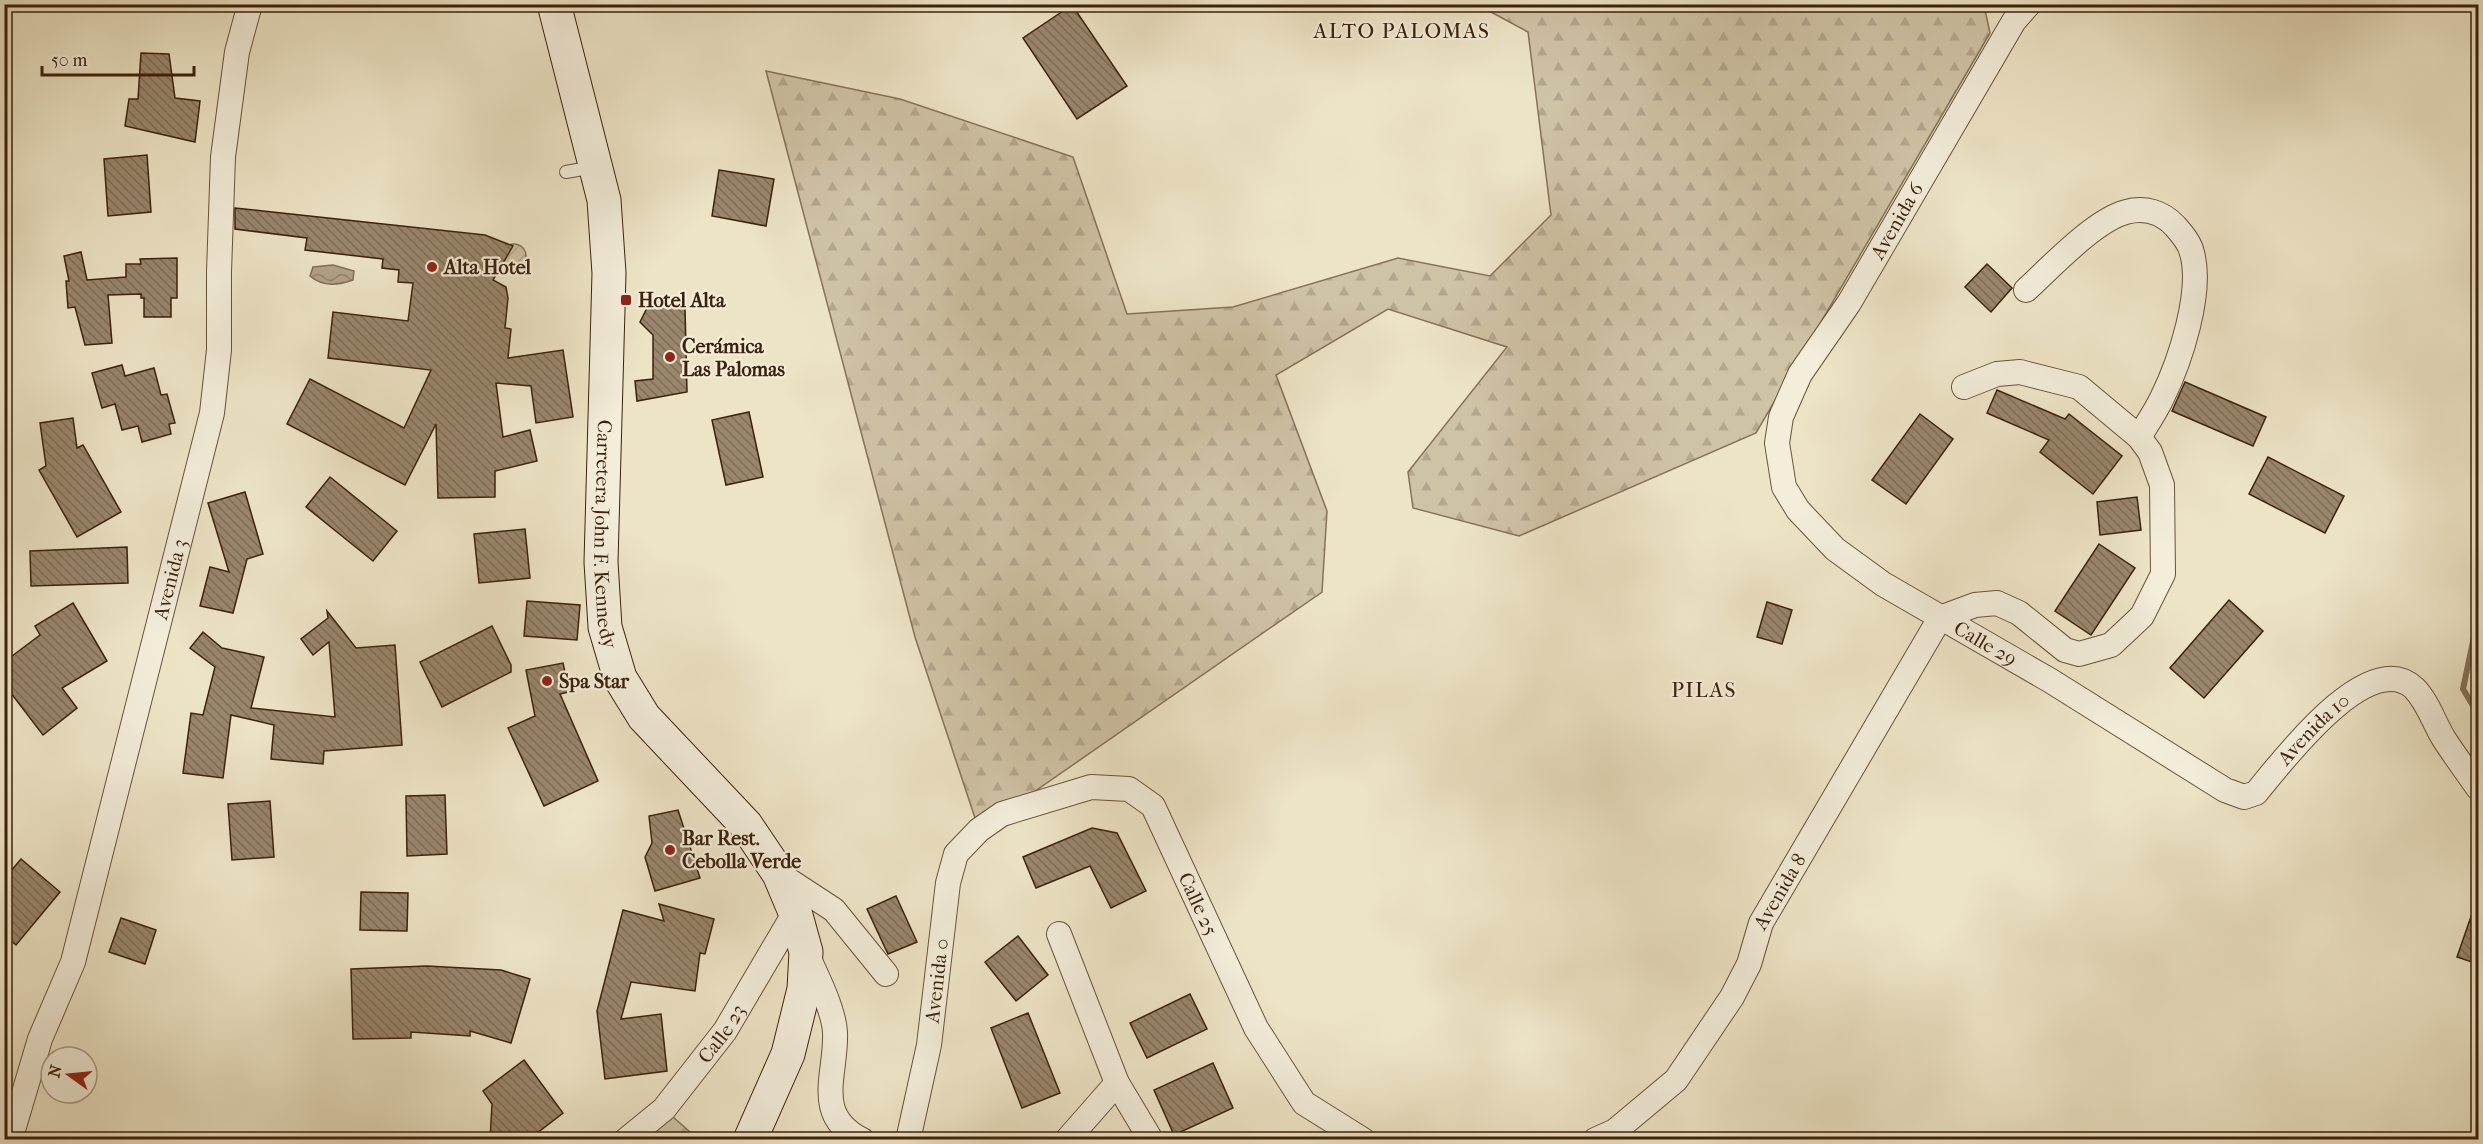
<svg xmlns="http://www.w3.org/2000/svg" width="2483" height="1144" viewBox="0 0 2483 1144" font-family="'IM FELL French Canon',serif">
	<defs>
		<pattern id="forest-firs" width="22" height="20" patternUnits="userSpaceOnUse" patternTransform="scale(1.5)"><rect width="22" height="20" fill="#cfc3a6"/><path d="M5 1l3.5 6h-7zM16 11l3.5 6h-7z" fill="#b3a78e"/></pattern>
		<pattern id="garden-furrows" width="10" height="10" patternUnits="userSpaceOnUse" patternTransform="scale(1.5)"><rect width="10" height="10" fill="#cfc3a6"/><path d="M-1 1l2-2M0 10L10 0M9 11l2-2" fill="none" stroke="#b3a78e"/></pattern>
		<pattern id="water-waves" width="16" height="10" patternUnits="userSpaceOnUse" patternTransform="scale(1.5)"><rect width="16" height="10" fill="#b1a286"/><path d="M0 5q4-4 8 0t8 0" fill="none" stroke="#91846c"/></pattern>
		<pattern id="building-back-hatch" width="6" height="6" patternUnits="userSpaceOnUse" patternTransform="scale(1.5)"><rect width="6" height="6" fill="#99866c"/><path d="M-1 5l2 2M0 0l6 6M5-1l2 2" fill="none" stroke="#7e6d57"/></pattern>
	</defs>
	<rect width="100%" height="100%" fill="#ede4c6"/>
	<filter id="stains"><feTurbulence type="fractalNoise" baseFrequency=".00333" numOctaves="4"/><feColorMatrix values="0 0 0 0 .2 0 0 0 0 .09 0 0 0 0 .02 0 0 0 .5 -.17"/></filter>
	<radialGradient id="worn" r=".72"><stop offset=".6" stop-color="#630" stop-opacity="0"/><stop offset="1" stop-color="#630" stop-opacity=".3"/></radialGradient>
	<g fill="url(#forest-firs)" stroke="#867258" stroke-width="1.5">
		<polygon points="1478,5 1984,5 1990,33 1756,433 1519,536 1413,508 1408,472 1507,347 1388,309 1276,375 1327,511 1322,592 979,830 915,637 766,71 900,99 1073,157 1127,314 1233,307 1398,258 1490,276 1551,215 1528,32"/>
		<polygon points="664,1109 698,1139 626,1140"/>
	</g>
	<circle fill="url(#garden-furrows)" stroke="#867258" stroke-width="1.5" cx="514" cy="256" r="12"/>
	<path fill="url(#water-waves)" stroke="#836e55" stroke-width="1.5" d="M 333,265 L 354,271 L 353,280 C 339,285 322,287 310,276 L 313,267 Z"/>
	<g fill="none" stroke-linecap="round" stroke-linejoin="round">
		<polyline stroke="#836e55" stroke-width="6" points="2478,629 2475,632 2463,689 2478,714"/>
	</g>
	<g fill="url(#building-back-hatch)" stroke="#3d210b" stroke-width="1.5">
		<polygon points="1072,5 1127,86 1077,119 1023,38"/>
		<polygon points="141,53 169,54 175,98 200,101 195,142 125,126 129,99 138,99"/>
		<polygon points="147,155 151,212 108,216 104,159"/>
		<polygon points="719,170 774,179 766,226 712,216"/>
		<polygon points="235,208 485,235 513,246 493,280 506,287 508,298 505,328 511,329 508,358 563,350 573,417 536,423 531,386 496,383 503,437 530,430 537,461 495,471 495,497 438,498 436,424 405,485 287,424 310,379 404,428 431,370 328,358 333,312 408,321 413,283 398,282 399,270 382,268 383,259 305,250 307,238 235,229"/>
		<polygon points="81,252 87,280 126,277 126,264 141,264 140,259 177,258 177,298 171,298 171,317 144,317 144,298 141,298 141,294 108,295 112,343 85,345 75,307 68,308 66,281 69,281 64,256"/>
		<polygon points="1987,264 2012,288 1991,312 1965,287"/>
		<polygon points="680,299 685,308 687,392 637,401 635,381 653,379 653,335 640,322 650,302"/>
		<polygon points="122,365 125,376 154,368 161,395 167,394 175,423 169,424 171,434 142,442 138,426 122,430 115,404 102,408 92,373"/>
		<polygon points="2185,382 2266,417 2253,446 2172,411"/>
		<polygon points="1997,390 2065,419 2069,414 2122,456 2093,494 2040,452 2049,440 1987,413"/>
		<polygon points="749,412 763,477 726,485 712,420"/>
		<polygon points="1920,414 1953,439 1906,504 1872,480"/>
		<polygon points="73,418 77,448 83,445 121,512 77,537 39,470 46,466 40,423"/>
		<polygon points="2268,457 2344,496 2325,533 2249,494"/>
		<polygon points="330,477 397,531 373,561 306,507"/>
		<polygon points="245,492 263,554 247,559 233,613 200,606 210,567 229,572 208,503"/>
		<polygon points="2137,497 2141,530 2100,535 2097,502"/>
		<polygon points="525,529 530,578 479,583 474,534"/>
		<polygon points="2099,544 2135,568 2091,635 2055,611"/>
		<polygon points="127,547 128,583 31,586 30,551"/>
		<polygon points="2229,600 2263,631 2204,698 2170,668"/>
		<polygon points="527,601 580,605 577,640 524,636"/>
		<polygon points="1767,602 1792,610 1782,644 1757,637"/>
		<polygon points="73,603 107,661 62,688 77,708 43,735 4,684 4,662 40,635 35,626"/>
		<polygon points="327,611 356,648 395,645 402,745 324,751 323,764 271,759 274,725 231,715 223,778 183,773 191,713 203,715 215,667 190,648 203,632 222,648 264,657 251,708 335,717 329,642 313,655 301,639 328,618"/>
		<polygon points="492,626 511,665 511,672 442,707 420,662"/>
		<polygon points="563,663 569,692 560,694 598,781 544,806 508,728 535,716 526,670"/>
		<polygon points="445,795 447,854 407,856 406,796"/>
		<polygon points="270,801 274,857 232,860 228,804"/>
		<polygon points="678,810 700,878 655,891 645,857 652,843 649,816"/>
		<polygon points="1092,828 1117,833 1146,891 1111,908 1090,866 1036,888 1023,857"/>
		<polygon points="21,859 60,892 16,945 4,935 4,879"/>
		<polygon points="361,892 408,893 407,931 360,930"/>
		<polygon points="896,896 917,942 888,954 867,909"/>
		<polygon points="2476,902 2478,903 2478,964 2457,957"/>
		<polygon points="659,904 714,919 705,954 700,953 695,991 631,982 621,1019 661,1014 667,1071 605,1079 597,1011 623,910 664,921"/>
		<polygon points="121,918 156,930 145,964 109,952"/>
		<polygon points="1018,936 1048,975 1016,1001 985,962"/>
		<polygon points="427,966 501,970 530,979 511,1043 470,1031 470,1036 411,1032 411,1038 353,1039 351,969"/>
		<polygon points="1190,994 1207,1029 1147,1058 1130,1023"/>
		<polygon points="1028,1013 1060,1093 1022,1108 991,1028"/>
		<polygon points="524,1060 563,1113 528,1140 490,1140 492,1104 483,1091"/>
		<polygon points="1213,1063 1233,1108 1174,1135 1154,1090"/>
	</g>
	<g fill="none" stroke-linecap="round" stroke-linejoin="round">
		<g stroke="#69523a" stroke-width="14">
			<polyline id="lane" points="566,172 594,167"/>
		</g>
		<g stroke="#69523a" stroke-width="26">
			<g id="street">
				<path id="s1" d="M 2029,4 L 2014,21 L 1849,303 L 1800,374 L 1781,417 L 1777,443 L 1784,487 L 1798,510 L 1835,549 L 1883,584 L 2051,681 L 2225,790 L 2244,797 L 2256,793 C 2281,763 2368,646 2414,688 C 2428,702 2434,723 2444,739 C 2455,756 2467,772 2478,788"/>
				<path d="M 2026,290 C 2051,267 2095,220 2126,212 C 2145,207 2162,212 2175,226 C 2182,234 2190,243 2192,253 C 2203,292 2180,362 2162,398 C 2156,411 2147,424 2139,437"/>
				<polyline points="1940,618 1975,605 1997,603 2019,613 2065,650 2079,654 2111,645 2142,616 2163,574 2162,485 2150,452 2139,437 2079,387 2020,372 1997,374 1964,387"/>
				<polyline points="779,874 834,910 886,974"/>
				<polyline points="1059,934 1117,1083 1151,1140"/>
				<path d="M 808,957 C 817,976 834,1011 835,1032 C 837,1074 812,1115 862,1140"/>
				<path id="s2" d="M 10,1140 L 40,1039 L 73,962 L 212,413 L 219,350 L 219,272 L 223,157 L 237,52 L 250,4"/>
				<path id="s3" d="M 626,1140 L 664,1109 L 725,1031 L 795,912"/>
				<path id="s4" d="M 908,1140 L 929,1045 L 948,883 L 956,854 L 979,830 L 1002,814 L 1091,787 L 1129,789 L 1153,806 L 1256,1028 L 1304,1103 L 1363,1140"/>
				<polyline points="1067,1140 1117,1083"/>
				<path id="s5" d="M 1595,1140 L 1615,1131 L 1676,1080 L 1732,997 L 1749,964 L 1761,923 L 1940,618"/>
			</g>
		</g>
		<g stroke="#3d210b" stroke-width="35">
			<g id="secondary">
				<path id="s6" d="M 554,4 L 604,200 L 609,273 L 601,562 L 605,627 L 620,678 L 644,717 L 746,825 L 779,874 L 795,912 L 806,952 L 804,989 L 788,1054 L 750,1140"/>
			</g>
		</g>
		<use href="#lane" stroke="#f3edda" stroke-width="12"/>
		<use href="#street" stroke="#f3edda" stroke-width="24"/>
		<use href="#secondary" stroke="#f3edda" stroke-width="33"/>
	</g>
	<g fill="#8f2418" stroke="#f3edda" stroke-width="2">
		<circle cx="432" cy="267" r="6"/>
		<rect x="620" y="294" width="12" height="12" rx="3"/>
		<circle cx="670" cy="357" r="6"/>
		<circle cx="547" cy="681" r="6"/>
		<circle cx="670" cy="850" r="6"/>
	</g>
	<g text-anchor="middle" dominant-baseline="central" stroke-width="4.5" stroke-linejoin="round" paint-order="stroke">
		<g font-size="20" fill="#3d210b" stroke="#f3edda">
			<text transform="translate(1897 221) rotate(-60)">Avenida 6</text>
			<text stroke="none"><textPath href="#s6" startOffset="537">Carretera John F. Kennedy</textPath></text>
			<text stroke="none"><textPath href="#s2" startOffset="584">Avenida 3</textPath></text>
			<text stroke="none"><textPath href="#s1" startOffset="812">Calle 29</textPath></text>
			<text stroke="none"><textPath href="#s1" startOffset="1212">Avenida 10</textPath></text>
			<text stroke="none"><textPath href="#s5" startOffset="318">Avenida 8</textPath></text>
			<text stroke="none"><textPath href="#s4" startOffset="620">Calle 25</textPath></text>
			<text stroke="none"><textPath href="#s4" startOffset="162">Avenida 0</textPath></text>
			<text stroke="none"><textPath href="#s3" startOffset="144">Calle 23</textPath></text>
		</g>
		<g font-size="20" font-weight="bold" fill="#3d210b" stroke="#f3edda" text-anchor="start">
			<text x="444" y="267">Alta Hotel</text>
			<text x="638" y="300">Hotel Alta</text>
			<text x="682" y="346">Cerámica<tspan x="682" dy="23">Las Palomas</tspan></text>
			<text x="559" y="681">Spa Star</text>
			<text x="682" y="838">Bar Rest.<tspan x="682" dy="23">Cebolla Verde</tspan></text>
		</g>
		<g font-size="21" letter-spacing="1.5" fill="#3d210b" stroke="#f3edda">
			<text x="1402" y="31">ALTO PALOMAS</text>
			<text x="1704" y="690">PILAS</text>
		</g>
	</g>
	<rect width="2483" height="1144" fill="none" stroke="#ede4c6" stroke-width="24"/>
	<rect x="6" y="6" width="2471" height="1132" fill="none" stroke="#3d210b" stroke-width="3"/>
	<rect x="12" y="12" width="2459" height="1120" fill="none" stroke="#3d210b" stroke-width="1.5"/>
	<g transform="translate(69 1075) rotate(285)"><circle r="28" fill="#f3edda" stroke="#aa9b87" stroke-width="1.5"/>
	<path d="M0-4.5L10 22L0 15L-10 22Z" fill="#8f2418"/>
	<text y="-9" font-size="16" font-weight="bold" text-anchor="middle" fill="#3d210b">N</text>
	</g>
	<path d="M42 66v9h152v-9" fill="none" stroke="#3d210b" stroke-width="3"/>
	<text x="51" y="66" font-size="18" fill="#3d210b" stroke="#f3edda" stroke-width="4.5" paint-order="stroke">50 m</text>
	<rect width="100%" height="100%" filter="url(#stains)"/>
	<rect width="100%" height="100%" fill="url(#worn)"/>
</svg>
